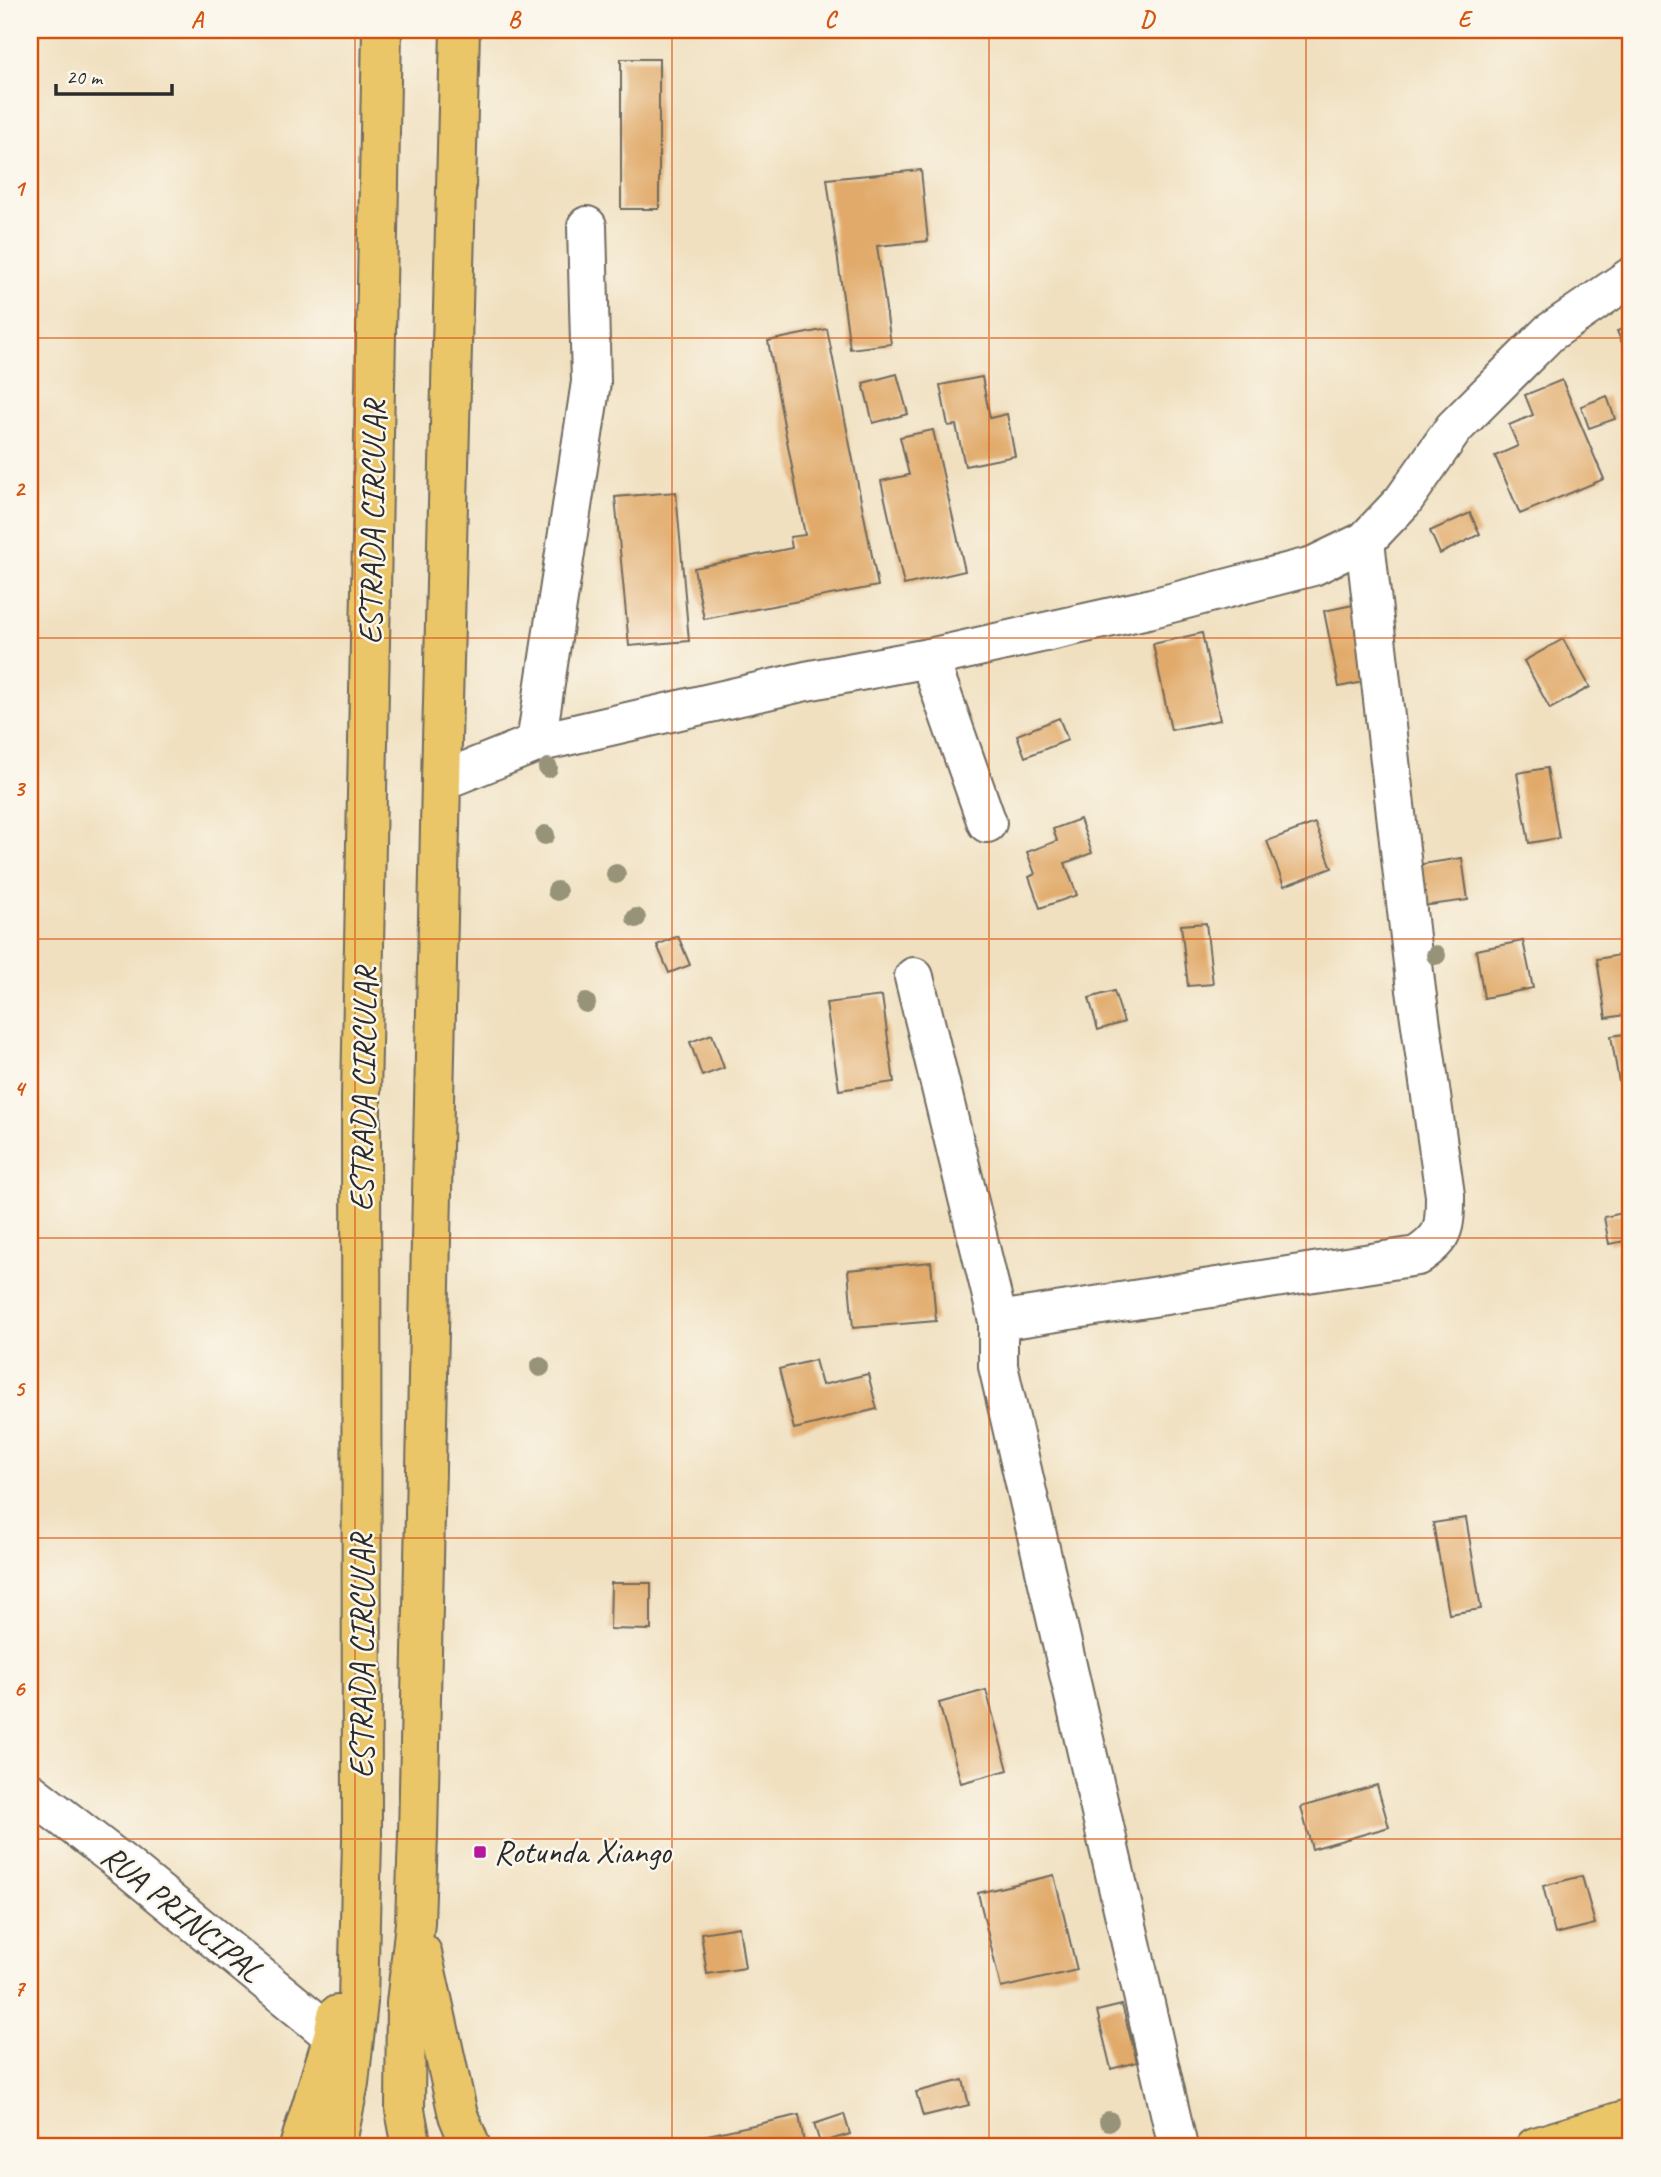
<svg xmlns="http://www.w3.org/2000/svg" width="1661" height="2177" viewBox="0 0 1661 2177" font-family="Caveat,sans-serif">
	<rect width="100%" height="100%" fill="#fbf7ec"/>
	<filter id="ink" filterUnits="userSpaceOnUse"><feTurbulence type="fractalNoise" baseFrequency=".0143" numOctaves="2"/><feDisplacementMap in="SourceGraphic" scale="14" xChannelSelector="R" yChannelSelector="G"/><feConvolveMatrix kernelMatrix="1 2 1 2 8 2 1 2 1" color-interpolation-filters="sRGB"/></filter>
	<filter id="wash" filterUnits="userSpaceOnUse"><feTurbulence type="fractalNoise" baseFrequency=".00686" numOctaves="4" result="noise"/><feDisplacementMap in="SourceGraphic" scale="28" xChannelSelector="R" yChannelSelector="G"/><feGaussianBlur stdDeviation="1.57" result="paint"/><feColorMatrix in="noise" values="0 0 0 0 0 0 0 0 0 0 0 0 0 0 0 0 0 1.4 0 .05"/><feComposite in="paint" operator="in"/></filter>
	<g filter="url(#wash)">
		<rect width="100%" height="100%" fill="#f0e0c0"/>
		<g id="blocks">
			<g fill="#e1aa6b">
				<rect x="621" y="59" width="38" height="150"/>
				<polygon points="921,170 928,241 877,246 891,344 850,349 827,179"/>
				<polygon points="1631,326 1631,364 1617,331"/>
				<polygon points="827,329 878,586 704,619 694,568 792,548 790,537 805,535 768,341"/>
				<polygon points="897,374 908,414 873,423 863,383"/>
				<polygon points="982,377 990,418 1007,414 1015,456 965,466 956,425 948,426 940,385"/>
				<polygon points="1562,380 1604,479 1520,514 1495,456 1518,446 1509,425 1533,415 1525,395"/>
				<polygon points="1607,396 1615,419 1589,428 1581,406"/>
				<polygon points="933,430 965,571 904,585 881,481 909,475 900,437"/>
				<polygon points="676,492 689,641 629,646 615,497"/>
				<polygon points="1470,513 1480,534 1440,554 1430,531"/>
				<polygon points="1353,605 1368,681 1339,687 1324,611"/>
				<polygon points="1202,633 1220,720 1171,730 1153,644"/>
				<polygon points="1563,639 1590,687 1550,709 1524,661"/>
				<polygon points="1059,718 1068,740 1025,757 1017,735"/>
				<polygon points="1547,768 1559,838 1529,843 1517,773"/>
				<polygon points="1080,819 1092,853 1065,863 1077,895 1040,908 1029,877 1035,874 1027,852 1057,841 1053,829"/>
				<polygon points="1315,823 1332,868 1284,886 1267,841"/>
				<polygon points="1462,858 1468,900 1423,906 1416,865"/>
				<polygon points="1206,923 1213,984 1188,986 1181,925"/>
				<polygon points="678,936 690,965 669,973 657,945"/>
				<polygon points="1523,941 1533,988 1484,998 1476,950"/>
				<polygon points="1631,953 1631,1014 1606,1018 1597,959"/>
				<polygon points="1114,991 1124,1022 1098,1030 1089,998"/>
				<polygon points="882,996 894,1082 839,1090 826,1003"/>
				<polygon points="1631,1033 1631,1080 1619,1082 1611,1036"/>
				<polygon points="712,1034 724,1068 702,1076 690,1042"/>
				<polygon points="1628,1212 1631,1240 1609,1244 1604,1217"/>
				<polygon points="931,1262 936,1321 853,1328 848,1270"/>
				<polygon points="815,1360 822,1385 868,1374 877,1409 794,1429 779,1369"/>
				<polygon points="1466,1518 1481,1609 1449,1614 1433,1523"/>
				<polygon points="611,1583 651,1583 651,1630 610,1629"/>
				<polygon points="986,1690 1008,1770 961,1783 939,1703"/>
				<polygon points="1377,1785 1389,1827 1312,1849 1301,1807"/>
				<polygon points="1054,1875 1077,1970 1001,1988 978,1893"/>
				<polygon points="1582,1876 1595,1924 1555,1934 1543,1886"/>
				<polygon points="739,1927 745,1968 707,1974 701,1933"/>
				<polygon points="1122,2005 1137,2062 1111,2069 1097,2011"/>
				<polygon points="963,2080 969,2105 923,2116 916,2092"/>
				<polygon points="844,2114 850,2134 820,2143 814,2124"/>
				<polygon points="799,2115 804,2143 786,2147 696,2147 694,2138"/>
			</g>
		</g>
	</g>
	<g filter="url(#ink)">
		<use href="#blocks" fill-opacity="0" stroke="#706a5f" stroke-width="2"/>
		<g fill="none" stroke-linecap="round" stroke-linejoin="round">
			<g stroke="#706a5f" stroke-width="42">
				<g id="minor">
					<polyline points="929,658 987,823"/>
					<polyline points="536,743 591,382 587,226"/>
					<polyline points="441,781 536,743 806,681 929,658 1148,609 1313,566 1365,541 1403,501 1454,428 1549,333 1631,277"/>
					<polyline points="914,977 998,1321"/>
					<polyline points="30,1792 122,1863 333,2036"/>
					<path d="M 1178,2147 L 998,1366 L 998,1321 L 1417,1256 C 1445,1237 1445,1228 1445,1195 L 1416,990 L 1365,541"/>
				</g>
			</g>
			<g stroke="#706a5f" stroke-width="42">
				<g id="primary">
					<polyline points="422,1953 458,2115 471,2147"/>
					<polyline points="299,2147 333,2036 337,2015"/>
					<polyline points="336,2147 349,2083 358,2002 362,1840 361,1098 382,30"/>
					<polyline points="412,2147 405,2110 406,2003 415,1923 418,1835 441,781 460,30"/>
					<polyline points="1535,2147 1631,2118"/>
				</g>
			</g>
			<use href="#minor" stroke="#fff" stroke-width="38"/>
			<use href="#primary" stroke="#ebc669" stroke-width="38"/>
		</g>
		<g fill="#979378">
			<circle cx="548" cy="768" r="10"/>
			<circle cx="545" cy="835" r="10"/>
			<circle cx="616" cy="874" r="10"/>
			<circle cx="557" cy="891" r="10"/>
			<circle cx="636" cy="918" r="10"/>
			<circle cx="1436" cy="955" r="10"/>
			<circle cx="586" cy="1003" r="10"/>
			<circle cx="540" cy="1367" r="10"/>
			<circle cx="1109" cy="2121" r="10"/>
		</g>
	</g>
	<path fill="none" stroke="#d5540f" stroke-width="2" stroke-opacity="0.55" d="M 355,30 L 355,2147M 672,30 L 672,2147M 989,30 L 989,2147M 1306,30 L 1306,2147M 30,338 L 1631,338M 30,638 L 1631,638M 30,939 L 1631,939M 30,1238 L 1631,1238M 30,1538 L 1631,1538M 30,1839 L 1631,1839"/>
	<rect fill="#b5179e" stroke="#fbf7ec" stroke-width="2.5" x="473" y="1845" width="14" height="14" rx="3.5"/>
	<g text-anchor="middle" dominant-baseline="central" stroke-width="5" stroke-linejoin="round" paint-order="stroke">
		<g font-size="33" fill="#2b2b2b" stroke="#fbf7ec">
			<text transform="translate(372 522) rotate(-89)">ESTRADA CIRCULAR</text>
			<text transform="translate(363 1089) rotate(-89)">ESTRADA CIRCULAR</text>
			<text transform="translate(362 1656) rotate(-90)">ESTRADA CIRCULAR</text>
			<text transform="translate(182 1913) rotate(39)">RUA PRINCIPAL</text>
		</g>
		<g font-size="33" fill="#2b2b2b" stroke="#fbf7ec" text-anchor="start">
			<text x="494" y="1852">Rotunda Xiango</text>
		</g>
	</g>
	<rect width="1661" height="2177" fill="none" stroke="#fbf7ec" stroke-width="77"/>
	<path d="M56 84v10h116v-10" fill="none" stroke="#2b2b2b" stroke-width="3.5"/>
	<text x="66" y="84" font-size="21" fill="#2b2b2b" stroke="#fbf7ec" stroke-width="5" paint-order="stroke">20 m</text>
	<rect x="38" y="38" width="1584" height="2100" fill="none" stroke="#d5540f" stroke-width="2.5"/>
	<g font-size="23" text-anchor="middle" font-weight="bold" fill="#d5540f">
		<text x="197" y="27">A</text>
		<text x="514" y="27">B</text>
		<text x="830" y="27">C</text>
		<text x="1147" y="27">D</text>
		<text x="1464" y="27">E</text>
		<text x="19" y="196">1</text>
		<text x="19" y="496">2</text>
		<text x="19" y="796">3</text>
		<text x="19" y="1096">4</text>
		<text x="19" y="1396">5</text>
		<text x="19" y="1696">6</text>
		<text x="19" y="1996">7</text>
	</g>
</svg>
